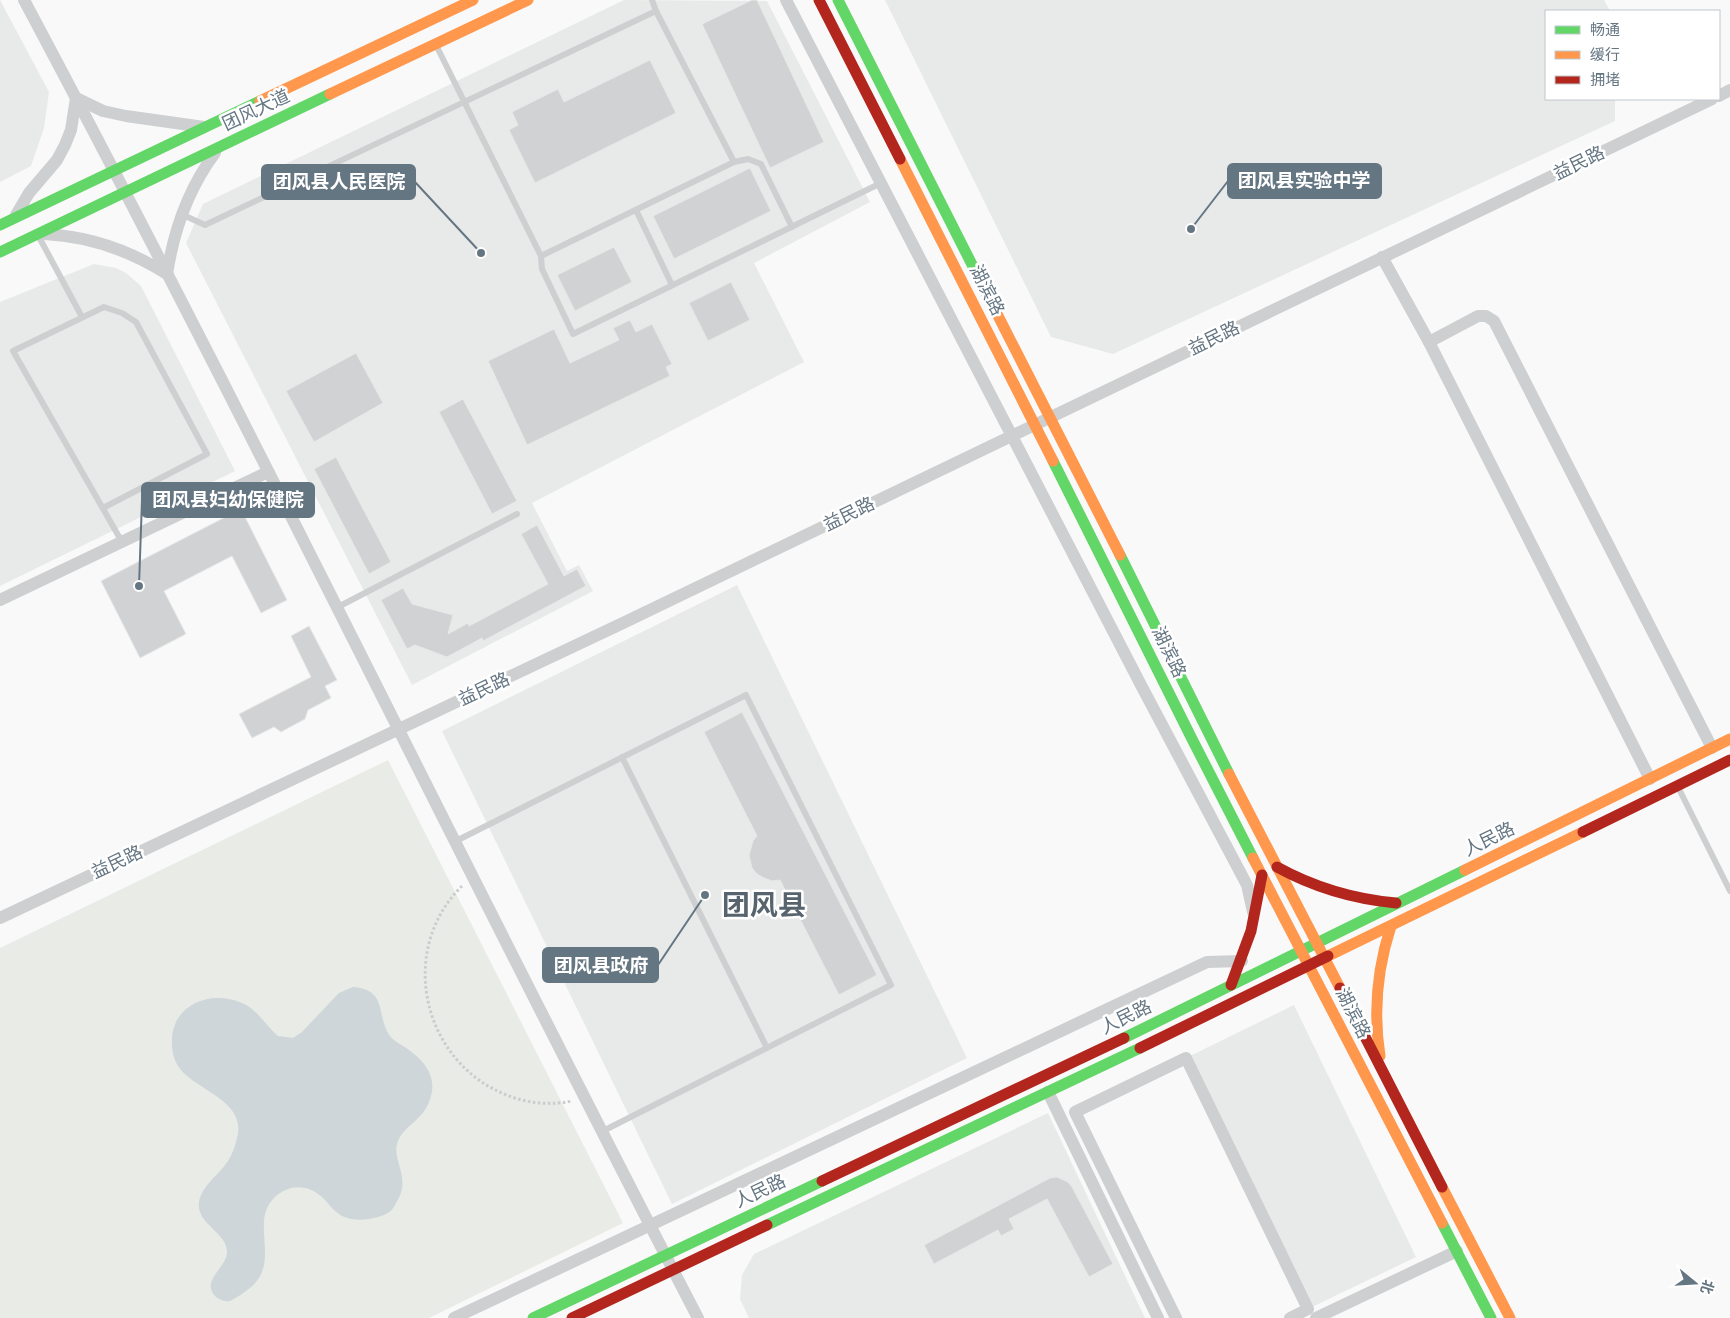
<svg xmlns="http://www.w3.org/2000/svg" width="1730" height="1318" viewBox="0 0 1730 1318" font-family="Rubik,'Noto Sans SC',sans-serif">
	<rect width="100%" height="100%" fill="#f9f9f9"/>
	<g fill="#e8e9e9">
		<polygon points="0,0 49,92 44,128 31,166 0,182"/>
		<polygon points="624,0 767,1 870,202 754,263 804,362 532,503 567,571 579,565 593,591 412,685 186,243 203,204"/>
		<polygon points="885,0 1604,0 1610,11 1546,11 1546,99 1615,99 1615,121 1113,354 1051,337"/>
		<polygon points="94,264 116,268 126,273 141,286 235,471 0,586 0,302"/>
		<polygon points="737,585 967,1058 672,1204 442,731"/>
		<polygon points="1294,1005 1416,1257 1308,1309 1186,1058"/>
		<polygon points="1048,1113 1145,1318 749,1318 740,1299 742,1275 754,1254"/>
	</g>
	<polygon fill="#e8ebe6" points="388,760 623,1223 429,1318 0,1318 0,948"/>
	<path fill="#ced6d9" d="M 353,987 C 394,990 371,1026 398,1043 C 417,1054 438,1071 431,1096 C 425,1120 405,1124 398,1141 C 390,1160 413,1177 396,1203 C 394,1207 391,1212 386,1214 C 373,1220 351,1223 339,1214 C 333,1210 328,1203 323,1198 C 310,1185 291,1183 276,1196 C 252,1217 273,1249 261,1274 C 256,1286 241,1295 230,1301 C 225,1302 220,1300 216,1297 C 200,1281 226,1268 227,1253 C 228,1232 196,1225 199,1202 C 202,1186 216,1177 225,1165 C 231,1158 235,1147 237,1138 C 248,1100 193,1090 178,1066 C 174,1060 172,1051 172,1044 C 170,1005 210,989 242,1003 C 257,1009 266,1026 278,1036 L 293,1038 L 302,1032 L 339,993 Z"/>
	<g fill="#d0d2d3" stroke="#e8e8e8">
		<polygon points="752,0 757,0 824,142 770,168 702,24"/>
		<polygon points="650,60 676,113 535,183 509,130 518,125 512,112 558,89 564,102"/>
		<polygon points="750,168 771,211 674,259 653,216"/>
		<polygon points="614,247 632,282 575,311 557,275"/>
		<polygon points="731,282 750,320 708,341 689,303"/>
		<polygon points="630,320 636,332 652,324 672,364 666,367 670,376 527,445 488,361 554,329 570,363 619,340 613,328"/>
		<polygon points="356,353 383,403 314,442 286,391"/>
		<polygon points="463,399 517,501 492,514 439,412"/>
		<polygon points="336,457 391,562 369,574 314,469"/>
		<polygon points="241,509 287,600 261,613 232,556 164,591 186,634 140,658 101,581"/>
		<polygon points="537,525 564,576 577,569 586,586 483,641 482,638 447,657 415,645 407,649 381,600 403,588 412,604 453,615 448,634 468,623 469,626 548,584 521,534"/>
		<polygon points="309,626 337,680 325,686 331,698 308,710 305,719 281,732 274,727 252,738 239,714 311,677 291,636"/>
		<polygon points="742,712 877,975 839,995 780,880 772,881 764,878 757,874 752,868 749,855 753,841 757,836 704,732"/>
		<polygon points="1057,1177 1068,1182 1072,1187 1113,1264 1089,1277 1047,1199 1009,1219 1014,1229 1001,1236 998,1230 934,1264 924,1245 1050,1178"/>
	</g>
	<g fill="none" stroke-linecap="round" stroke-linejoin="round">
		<path stroke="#cbcccd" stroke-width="3" stroke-dasharray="2.5 2.5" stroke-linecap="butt" d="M 462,886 C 395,952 424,1067 512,1097 C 531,1104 553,1105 572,1101"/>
		<g stroke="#cecfd0" stroke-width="6">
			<polyline points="437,47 541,256 542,269 573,334 881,183"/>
			<polyline points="734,162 748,159 761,164 792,227"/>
			<polyline points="636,210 672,285"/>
			<polyline points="181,214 205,225 656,11 652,0"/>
			<polyline points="39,237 82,317"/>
			<polyline points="541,256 734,162 656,11"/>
			<polyline points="103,508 207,454 136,322 122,313 104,307 13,351 122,542"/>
			<polyline points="336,608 517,514"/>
			<polyline points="622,757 767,1048"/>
			<polyline points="1678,787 1730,891"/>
			<polyline points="454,842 746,695 891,985 601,1132"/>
		</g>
		<g stroke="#cecfd0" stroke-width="12">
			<path d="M 24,0 C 256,435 470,880 698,1318"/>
			<polyline points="786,0 1142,687 1247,885 1253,912"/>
			<polyline points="1719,96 1730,90"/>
			<polyline points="16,215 29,193 57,160 65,145 71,130 76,98 103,111 126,116 204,127"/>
			<path d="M 44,234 C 89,236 129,250 167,274 C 174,229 188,189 215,153"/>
			<polyline points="1382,257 1429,342 1650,779"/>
			<polyline points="1429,342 1478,316 1486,316 1494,321 1712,748"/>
			<polyline points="0,600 268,472"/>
			<polyline points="0,918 623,623 1712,99"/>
			<polyline points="1048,1092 1158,1318"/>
			<polyline points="454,1318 1207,962 1242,961"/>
			<polyline points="1176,1318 1075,1112 1186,1058 1308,1309 1290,1318"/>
			<polyline points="1316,1318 1457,1251"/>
		</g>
		<g stroke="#63d668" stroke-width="11">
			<polyline points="838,0 992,304"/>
			<polyline points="0,225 260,101"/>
			<polyline points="0,252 330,94"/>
			<polyline points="1053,461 1192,739 1253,858"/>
			<polyline points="1120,555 1229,774"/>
			<polyline points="1124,1038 1465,870"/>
			<polyline points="1442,1223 1491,1318"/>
			<polyline points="767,1225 1140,1048"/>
			<polyline points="533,1318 822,1181"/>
		</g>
		<g stroke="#ff974d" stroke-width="11">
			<polyline points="330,94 528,0"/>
			<polyline points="260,101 473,0"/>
			<polyline points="900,159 1053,461"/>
			<polyline points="992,304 1120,555"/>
			<polyline points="1229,774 1340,988"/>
			<polyline points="1253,858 1442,1223"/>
			<polyline points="1465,870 1730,739"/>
			<polyline points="1328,956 1583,832"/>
			<path d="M 1380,1056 C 1373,1011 1377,969 1391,926"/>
			<polyline points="1442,1187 1510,1318"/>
		</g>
		<g stroke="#b3261e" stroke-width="11">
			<polyline points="819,0 900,159"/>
			<polyline points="1583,832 1730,760"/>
			<path d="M 1277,867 C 1315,888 1353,899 1396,903"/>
			<polyline points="1231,985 1251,931 1262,875"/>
			<polyline points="1340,988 1442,1187"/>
			<polyline points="1140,1048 1328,956"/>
			<polyline points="822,1181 1124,1038"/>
			<polyline points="572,1318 767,1225"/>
		</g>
	</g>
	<g text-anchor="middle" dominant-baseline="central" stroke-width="5" stroke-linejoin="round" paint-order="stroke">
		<g font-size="18" fill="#657683" stroke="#fff">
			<text transform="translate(256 110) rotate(-25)">团风大道</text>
			<text transform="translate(1579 163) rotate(-26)">益民路</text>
			<text transform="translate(987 290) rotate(63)">湖滨路</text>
			<text transform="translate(1214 338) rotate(-26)">益民路</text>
			<text transform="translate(849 514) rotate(-26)">益民路</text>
			<text transform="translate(1169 652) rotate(64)">湖滨路</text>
			<text transform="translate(484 689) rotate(-25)">益民路</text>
			<text transform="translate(1489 839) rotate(-26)">人民路</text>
			<text transform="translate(117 862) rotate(-25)">益民路</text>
			<text transform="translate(1353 1013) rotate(63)">湖滨路</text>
			<text transform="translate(1126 1017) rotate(-26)">人民路</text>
			<text transform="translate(760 1191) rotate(-25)">人民路</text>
		</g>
		<g font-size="28" font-weight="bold" fill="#57646e" stroke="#fff">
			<text x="764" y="905">团风县</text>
		</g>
	</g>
	<path fill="none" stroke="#657683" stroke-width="2" d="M1191 229L1228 181M481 253L415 182M139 586L142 500M705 895L658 965"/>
	<g fill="#657683" stroke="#fff" stroke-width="2">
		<circle cx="1191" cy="229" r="5"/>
		<circle cx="481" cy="253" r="5"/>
		<circle cx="139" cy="586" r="5"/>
		<circle cx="705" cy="895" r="5"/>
	</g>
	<g fill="#657683" stroke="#657683" stroke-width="2">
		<rect x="1228" y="164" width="153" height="34" rx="5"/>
		<rect x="262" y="165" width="153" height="34" rx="5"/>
		<rect x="142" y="483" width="172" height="34" rx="5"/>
		<rect x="543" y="948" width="115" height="34" rx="5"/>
	</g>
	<g font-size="19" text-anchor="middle" font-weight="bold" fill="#fff">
		<text x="1304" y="187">团风县实验中学</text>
		<text x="339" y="188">团风县人民医院</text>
		<text x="228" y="506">团风县妇幼保健院</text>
		<text x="601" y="972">团风县政府</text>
	</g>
	<rect x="1545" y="10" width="175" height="90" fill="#ffffff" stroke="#c1c8cd"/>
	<rect x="1555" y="26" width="25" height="8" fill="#63d668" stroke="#c1c8cd"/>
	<text x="1590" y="35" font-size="15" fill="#657683">畅通</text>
	<rect x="1555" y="51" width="25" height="8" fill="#ff974d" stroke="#c1c8cd"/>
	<text x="1590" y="60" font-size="15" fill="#657683">缓行</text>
	<rect x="1555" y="76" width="25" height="8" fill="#b3261e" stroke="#c1c8cd"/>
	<text x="1590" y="85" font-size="15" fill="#657683">拥堵</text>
	<g transform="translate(1695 1283) rotate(108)" stroke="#ffffff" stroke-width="4" paint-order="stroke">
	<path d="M0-4L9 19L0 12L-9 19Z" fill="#657683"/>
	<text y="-8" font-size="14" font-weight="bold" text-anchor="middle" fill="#657683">北</text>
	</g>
</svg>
